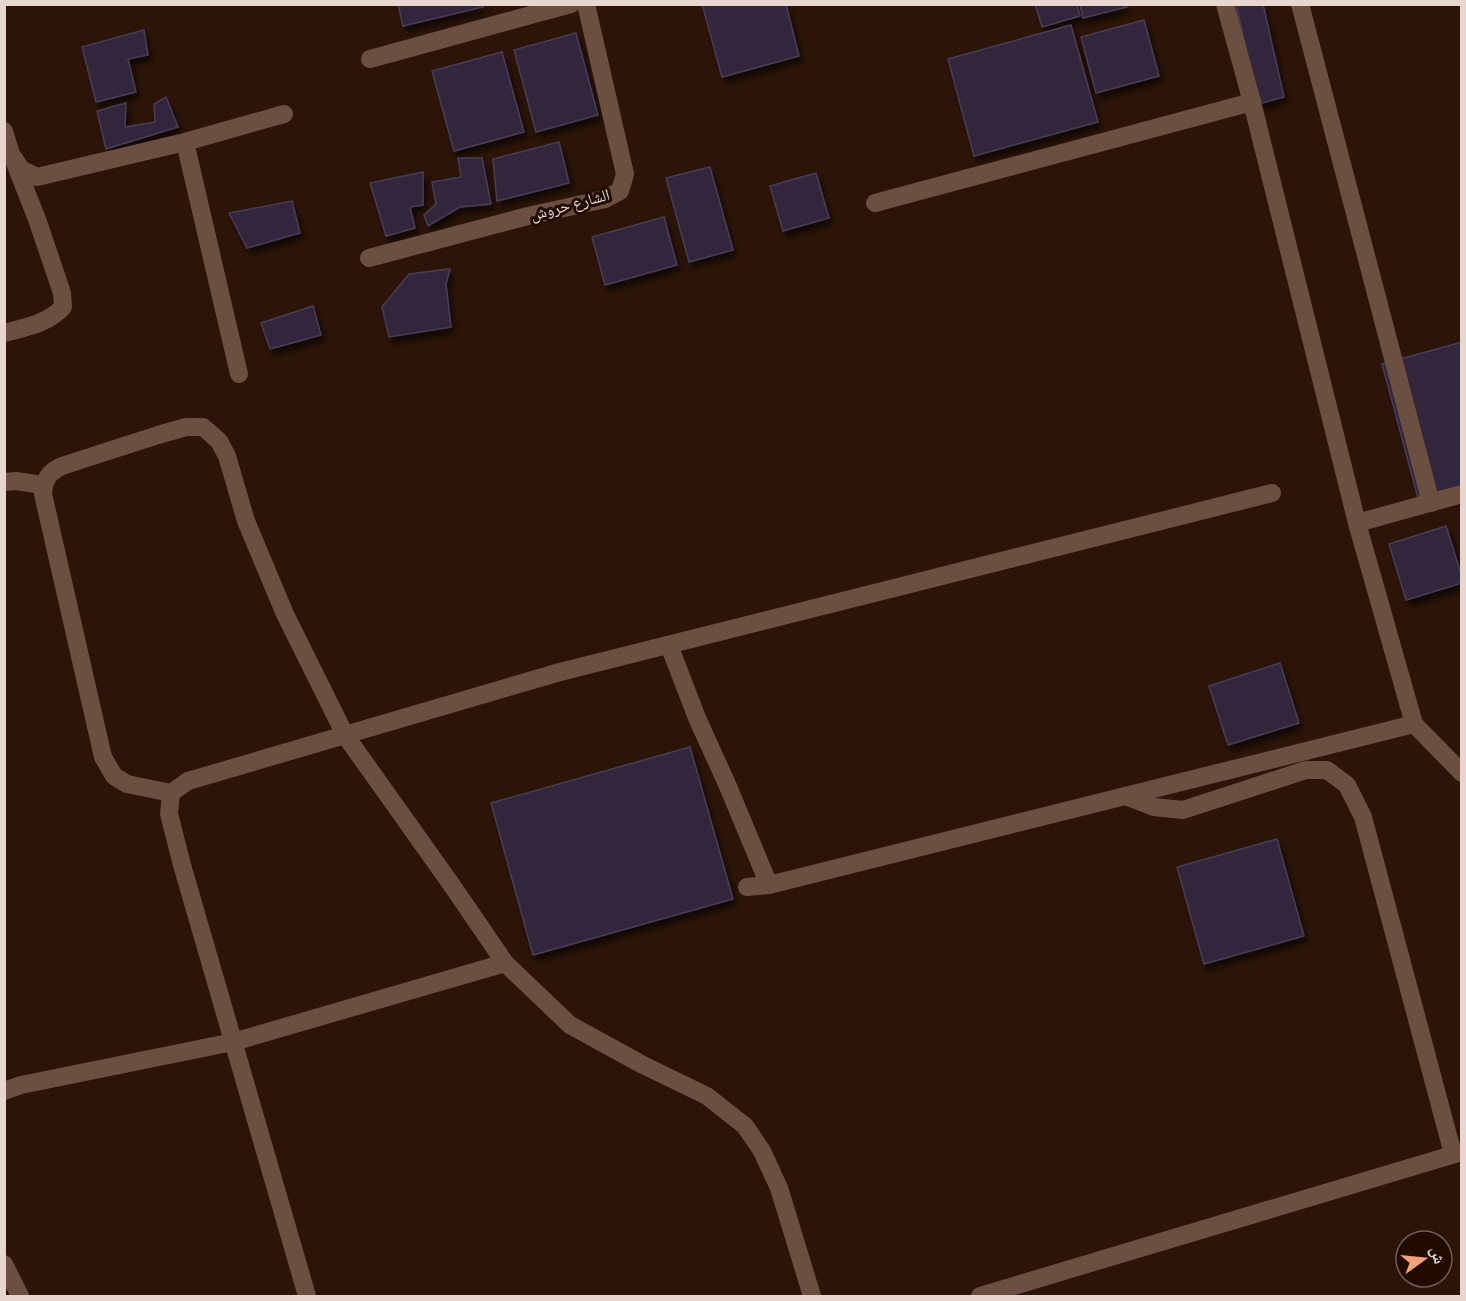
<svg xmlns="http://www.w3.org/2000/svg" width="1466" height="1301" viewBox="0 0 1466 1301" font-family="Signika,'Noto Naskh Arabic',sans-serif">
	<defs>
		<filter id="shadow"><feDropShadow dx="3.5" dy="6" stdDeviation="3" flood-color="#0009"/></filter>
	</defs>
	<rect width="100%" height="100%" fill="#2c1508"/>
	<g fill="#33273e" stroke="#493c55" stroke-width="1.5" filter="url(#shadow)">
		<polygon points="398,4 483,4 483,7 403,26"/>
		<polygon points="702,4 786,4 799,56 722,77"/>
		<polygon points="1035,4 1077,4 1080,16 1042,27"/>
		<polygon points="1080,4 1126,4 1127,7 1083,18"/>
		<polygon points="1236,4 1263,4 1284,97 1258,104"/>
		<polygon points="1144,20 1159,76 1096,93 1081,37"/>
		<polygon points="1071,25 1098,122 974,156 948,59"/>
		<polygon points="144,30 148,55 128,59 136,92 96,102 82,47"/>
		<polygon points="576,33 598,115 536,132 514,50"/>
		<polygon points="502,52 524,132 454,151 432,71"/>
		<polygon points="166,97 178,127 106,149 97,111 126,103 125,127 155,122 154,104"/>
		<polygon points="559,142 569,183 497,201 493,159"/>
		<polygon points="458,158 482,158 491,204 460,207 428,226 424,215 436,204 432,182 461,177"/>
		<polygon points="710,167 733,250 689,262 666,178"/>
		<polygon points="423,172 423,205 410,207 415,228 386,236 370,183"/>
		<polygon points="816,173 829,218 783,231 770,186"/>
		<polygon points="292,201 300,233 247,248 229,213"/>
		<polygon points="664,217 677,265 605,285 592,237"/>
		<polygon points="450,269 446,284 451,327 389,337 382,307 409,274"/>
		<polygon points="313,306 321,335 270,349 261,323"/>
		<polygon points="1462,342 1462,486 1418,498 1382,364"/>
		<polygon points="1446,526 1462,577 1462,583 1406,600 1389,544"/>
		<polygon points="1280,663 1299,723 1228,745 1209,686"/>
		<polygon points="690,747 733,899 533,955 491,803"/>
		<polygon points="1277,839 1304,936 1204,964 1177,867"/>
	</g>
	<g fill="none" stroke-linecap="round" stroke-linejoin="round">
		<g stroke="#6b4f40" stroke-width="18">
			<polyline points="1225,4 1252,102 1357,523 1414,724 1462,773"/>
			<polyline points="1300,4 1431,503"/>
			<polyline points="370,59 571,4"/>
			<polyline points="4,131 11,154 21,169 37,177 185,142 284,114"/>
			<polyline points="185,142 239,374"/>
			<polyline points="875,203 1252,102"/>
			<polyline points="369,258 528,216 605,199 620,191 625,174 586,4"/>
			<path d="M 4,333 C 26,327 47,324 63,307 L 62,293 L 38,222 L 15,163"/>
			<polyline points="4,482 16,481 43,485"/>
			<polyline points="1357,523 1462,494"/>
			<polyline points="669,645 697,718 727,784 769,885"/>
			<path d="M 171,793 L 127,784 L 114,776 L 103,757 L 43,494 C 44,479 49,472 62,466 L 158,435 L 186,427 L 203,427 L 219,441 L 227,456 L 246,521 L 264,564 L 285,614 L 345,735 L 451,884 L 505,963 L 570,1025 L 643,1065 L 707,1096 L 745,1126 L 762,1151 L 779,1188 L 812,1296"/>
			<polyline points="1126,796 1154,807 1183,810 1306,770 1327,770 1347,785 1363,817 1453,1154"/>
			<polyline points="747,887 769,885 1414,724"/>
			<polyline points="4,1091 21,1085 233,1042 505,963"/>
			<polyline points="4,1264 20,1296"/>
			<polyline points="307,1296 182,865 169,814 171,793 188,781 560,672 1272,493"/>
			<polyline points="980,1296 1462,1152"/>
		</g>
	</g>
	<g text-anchor="middle" dominant-baseline="central" stroke-width="6" stroke-linejoin="round" paint-order="stroke">
		<g font-size="16" fill="#e7d7ce" stroke="#220c02">
			<text transform="translate(570 205) rotate(-15)">الشارع حروش</text>
		</g>
	</g>
	<rect width="1466" height="1301" fill="none" stroke="#e7d7ce" stroke-width="12"/>
	<g transform="translate(1424 1259) rotate(75)"><circle r="28" fill="#220c02" stroke="#715d54" stroke-width="1.5"/>
	<path d="M0-4.5L10 22L0 15L-10 22Z" fill="#f0a27a"/>
	<text y="-9" font-size="16" font-weight="bold" text-anchor="middle" fill="#e7d7ce">ش</text>
	</g>
</svg>
